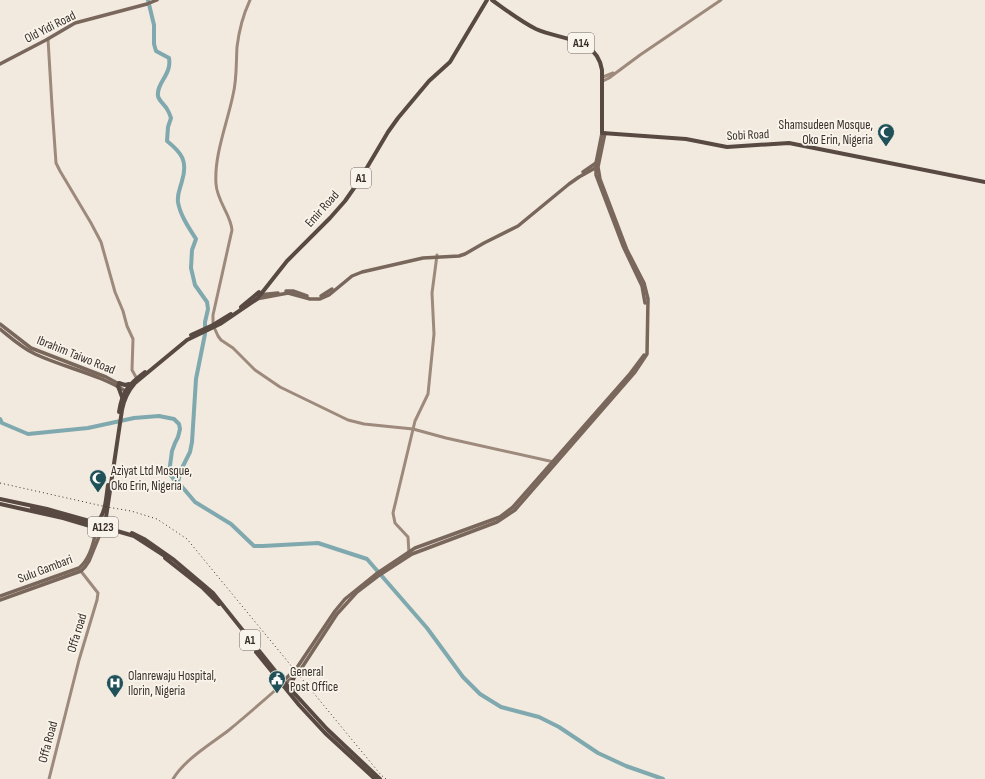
<svg xmlns="http://www.w3.org/2000/svg" width="985" height="779" viewBox="0 0 985 779" font-family="'Sofia Sans Condensed',sans-serif">
	<rect width="100%" height="100%" fill="#f2eadf"/>
	<g fill="none" stroke-linecap="round" stroke-linejoin="round">
		<g stroke="#7fa9ae" stroke-width="4">
			<path d="M 148,0 L 154,25 L 154,44 L 156,51 L 169,58 C 172,75 156,83 158,96 C 159,101 165,105 167,109 C 169,112 170,115 171,118 L 168,127 L 167,141 C 182,153 188,161 182,181 C 180,189 177,194 178,202 C 180,215 189,228 196,239 L 192,250 L 191,268 L 195,285 L 207,302 L 208,309 L 205,322 L 205,334 L 196,379 L 192,442 L 190,452 L 181,470 L 178,482"/>
			<polyline points="0,419 2,423 28,434 88,428 134,418 159,416 174,419 179,424 180,429 178,437 175,443 172,451 169,473 176,482 178,482 195,502 231,524 254,546 263,546 318,543 367,559 427,628 463,677 480,694 501,707 539,717 559,727 598,753 626,766 663,779"/>
		</g>
		<g stroke="#9d8a7c" stroke-width="3">
			<path d="M 250,0 C 243,15 239,30 237,47 C 236,63 237,79 233,95 C 227,124 214,155 216,184 C 217,201 231,215 232,230 L 213,315 L 213,325 L 218,336 L 221,340 L 233,348 L 255,370 L 280,387 L 348,420 L 364,424 L 413,429 L 446,438 L 554,462"/>
			<polyline points="48,39 52,106 56,163 60,171 91,223 101,242 115,292 123,311 127,326 133,339 132,370 137,379"/>
			<polyline points="603,77 613,73"/>
			<polyline points="603,81 609,78 640,55 721,0"/>
			<polyline points="409,554 408,537 395,523 393,513 415,421 428,394 434,334 432,293 437,255"/>
			<polyline points="49,779 79,660 97,600 98,593 80,570"/>
			<path d="M 173,779 C 185,759 211,744 229,730 C 246,716 262,702 279,687 L 283,686"/>
		</g>
		<g stroke="#79675c" stroke-width="3.5">
			<polyline points="0,64 46,40 75,23 147,4 157,0"/>
			<polyline points="602,133 596,163 596,175 623,246 642,286 645,303"/>
			<polyline points="583,172 596,163"/>
			<polyline points="286,291 293,291 307,296"/>
			<polyline points="258,295 278,293"/>
			<polyline points="321,296 332,289"/>
			<polyline points="256,299 288,293 310,299 320,299 329,295 352,276 362,272 423,258 459,256 465,254 484,243 518,226 569,184 579,177 597,167"/>
			<polyline points="0,324 31,348 106,377 121,385"/>
			<path d="M 0,329 C 11,338 22,348 35,354 C 65,368 99,374 127,392"/>
			<path d="M 0,596 L 79,568 C 89,560 94,542 96,530"/>
			<polyline points="0,600 81,571 85,567 89,561 100,534 102,531"/>
			<polyline points="281,683 296,669 335,611 345,599 376,574 415,548 500,517 513,507 629,375 644,355"/>
			<polyline points="284,685 299,672 337,614 357,592 378,576 412,554 497,522 515,510 635,372 647,354 648,299 644,283 627,250 600,179 598,167 605,133"/>
		</g>
		<g stroke="#584a42" stroke-width="4">
			<path d="M 492,0 C 506,10 520,21 536,29 C 560,40 597,37 602,70 L 602,133 L 686,139 L 727,147 L 789,143 L 985,182"/>
			<polyline points="241,307 259,292"/>
			<polyline points="191,335 213,325 231,314"/>
			<polyline points="119,383 125,385 129,384"/>
			<polyline points="118,386 122,397"/>
			<path d="M 119,412 C 122,391 129,384 145,372"/>
			<polyline points="0,499 47,509 93,522 97,522"/>
			<polyline points="0,504 63,518 90,526 95,529"/>
			<circle cx="100" cy="526" r="5.5"/>
			<path d="M 98,521 C 106,512 106,497 108,485"/>
			<path d="M 105,524 L 122,410 C 124,399 128,391 135,383 L 187,340 L 220,324 L 257,299 L 287,261 L 330,218 L 345,201 L 359,181 L 388,132 L 398,118 L 429,81 L 450,62 L 487,0"/>
			<polyline points="132,533 144,539 174,560 213,593 284,682 327,729 380,779"/>
			<polyline points="165,558 203,588 219,604"/>
			<polyline points="256,652 299,705 325,733 375,779"/>
			<polyline points="293,690 292,682 295,675"/>
		</g>
		<polyline stroke="#382f2a" stroke-width="1" stroke-dasharray="1 3" stroke-linecap="butt" points="0,483 107,507 131,511 157,519 187,539 381,775 386,779"/>
		<polyline stroke="#584a42" stroke-width="4" points="32,508 69,517 134,536 168,558"/>
	</g>
	<defs>
		<g id="mosque-pin" transform="scale(0.9)"><path d="M0 17L-7.5 6A9.5 9.5 0 1 1 7.5 6Z" fill="#215158" stroke="#f9f4eb"/><path d="M3.5-4.9A6 6 0 1 0 3.5 4.9A5 5 0 1 1 3.5-4.9Z" fill="#fff"/></g>
		<g id="civic-pin" transform="scale(0.9)"><path d="M0 17L-7.5 6A9.5 9.5 0 1 1 7.5 6Z" fill="#215158" stroke="#f9f4eb"/><path d="M-.6-6.5H3V-4.5H.6V-3L4-1V1h2V6H-6V1h2V-1L-.6-3ZM-1.2 2.5V6h2.4V2.5Z" fill="#fff"/></g>
		<g id="hospital-pin" transform="scale(0.9)"><path d="M0 17L-7.5 6A9.5 9.5 0 1 1 7.5 6Z" fill="#215158" stroke="#f9f4eb"/><path d="M-5-5h3v3.5h4V-5h3V5h-3V1.5h-4V5h-3Z" fill="#fff"/></g>
	</defs>
	<g fill-rule="evenodd">
		<use href="#mosque-pin" x="886" y="132"/>
		<use href="#mosque-pin" x="98" y="478"/>
		<use href="#civic-pin" x="277" y="679"/>
		<use href="#hospital-pin" x="115" y="683"/>
	</g>
	<g text-anchor="middle" dominant-baseline="central" stroke-width="3.5" stroke-linejoin="round" paint-order="stroke">
		<g fill="#f9f4eb" stroke="#726a64" stroke-width="1">
			<rect x="568" y="33" width="26" height="20" rx="3"/>
			<rect x="351" y="168" width="20" height="20" rx="3"/>
			<rect x="88" y="517" width="30" height="20" rx="3"/>
			<rect x="240" y="630" width="20" height="20" rx="3"/>
		</g>
		<g font-size="12" font-weight="bold" fill="#382f2a">
			<text x="581" y="43">A14</text>
			<text x="361" y="178">A1</text>
			<text x="103" y="527">A123</text>
			<text x="250" y="640">A1</text>
		</g>
		<g font-size="13" fill="#382f2a" stroke="#f9f4eb">
			<text transform="translate(50 27) rotate(-27)">Old Yidi Road</text>
			<text transform="translate(748 135) rotate(-3)">Sobi Road</text>
			<text transform="translate(322 209) rotate(-48)">Emir Road</text>
			<text transform="translate(76 355) rotate(22)">Ibrahim Taiwo Road</text>
			<text transform="translate(45 569) rotate(-21)">Sulu Gambari</text>
			<text transform="translate(77 633) rotate(-73)">Offa road</text>
			<text transform="translate(48 742) rotate(-75)">Offa Road</text>
		</g>
		<g font-size="13" fill="#382f2a" stroke="#f9f4eb" text-anchor="start">
			<text x="873" y="125" text-anchor="end">Shamsudeen Mosque,<tspan x="873" dy="15">Oko Erin, Nigeria</tspan></text>
			<text x="111" y="471">Aziyat Ltd Mosque,<tspan x="111" dy="15">Oko Erin, Nigeria</tspan></text>
			<text x="290" y="672">General<tspan x="290" dy="15">Post Office</tspan></text>
			<text x="128" y="676">Olanrewaju Hospital,<tspan x="128" dy="15">Ilorin, Nigeria</tspan></text>
		</g>
	</g>
</svg>
